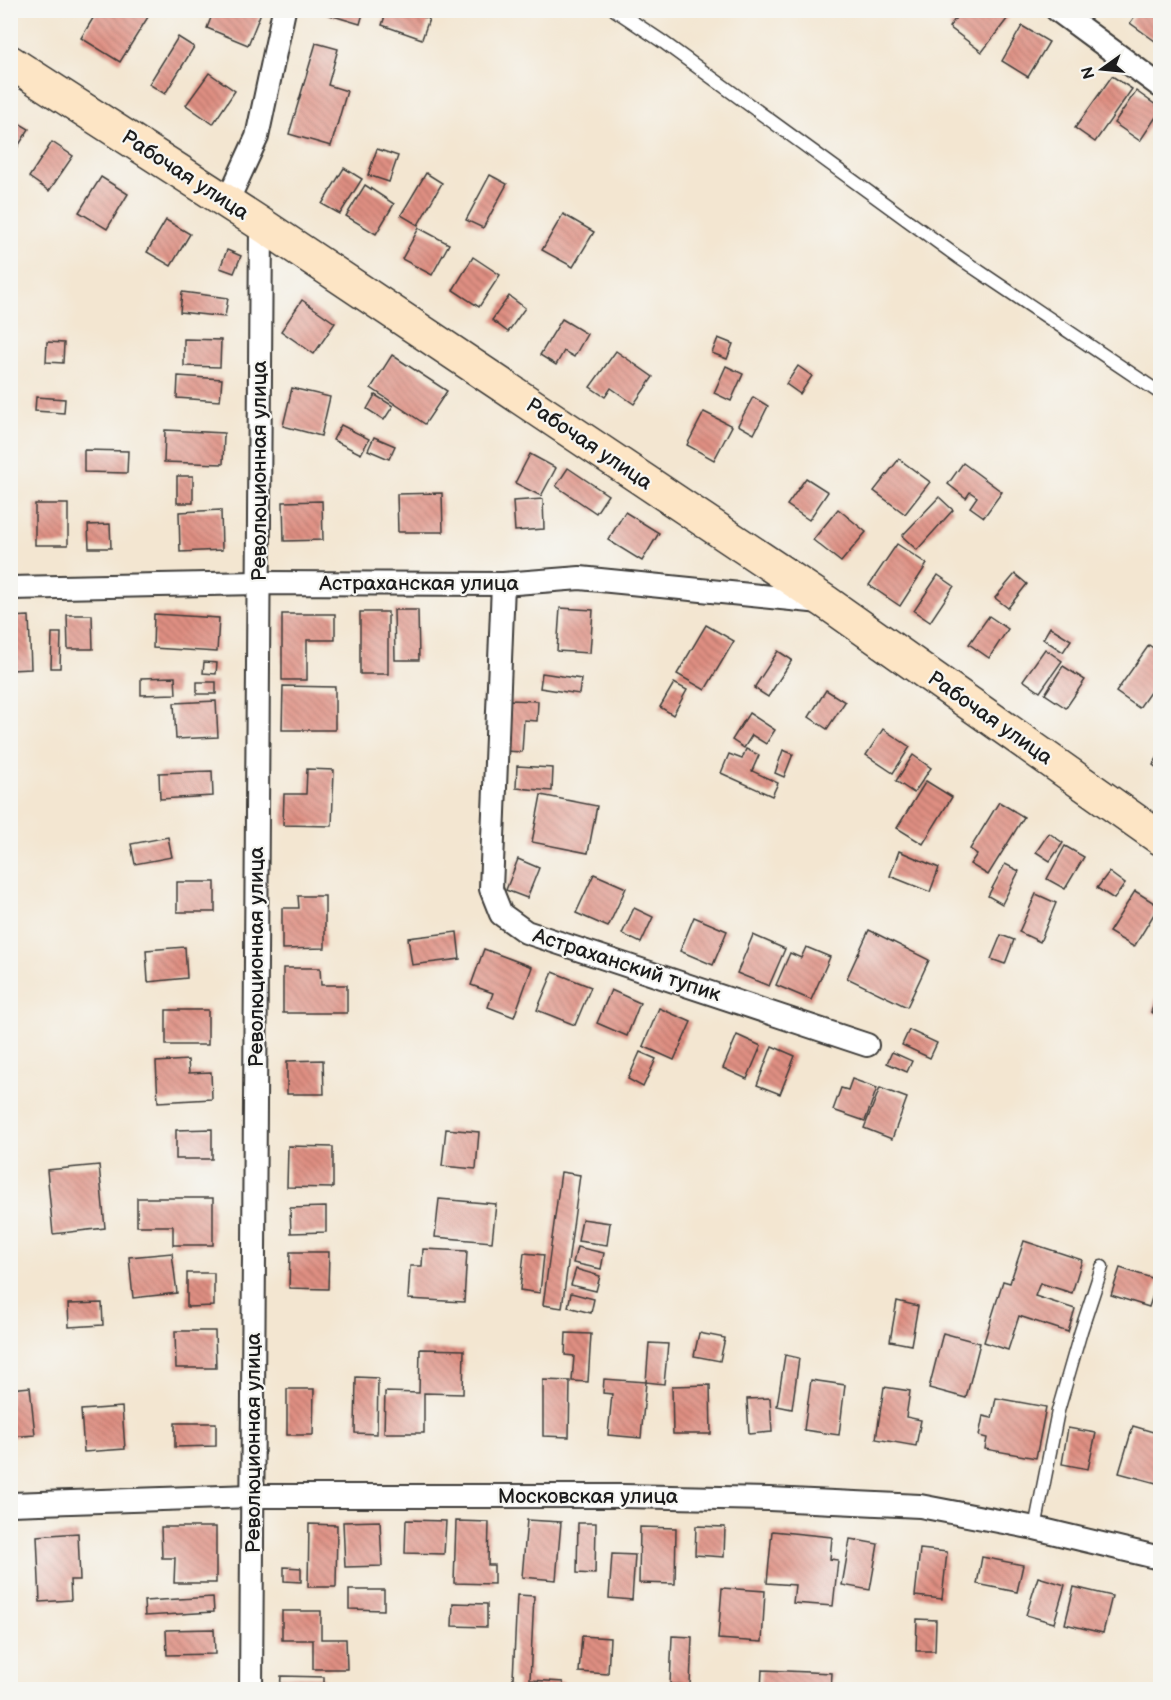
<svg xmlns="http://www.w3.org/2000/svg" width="1171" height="1700" viewBox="0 0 1171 1700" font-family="'Balsamiq Sans',sans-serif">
	<defs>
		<pattern id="building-back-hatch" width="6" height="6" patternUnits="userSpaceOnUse" patternTransform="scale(1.5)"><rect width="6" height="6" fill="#df8f82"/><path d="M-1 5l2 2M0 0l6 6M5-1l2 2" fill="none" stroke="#b4746a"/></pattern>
	</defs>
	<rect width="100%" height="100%" fill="#f6f6f2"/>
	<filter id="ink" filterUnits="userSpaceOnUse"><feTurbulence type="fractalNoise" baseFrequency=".0167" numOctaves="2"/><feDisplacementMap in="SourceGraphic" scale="12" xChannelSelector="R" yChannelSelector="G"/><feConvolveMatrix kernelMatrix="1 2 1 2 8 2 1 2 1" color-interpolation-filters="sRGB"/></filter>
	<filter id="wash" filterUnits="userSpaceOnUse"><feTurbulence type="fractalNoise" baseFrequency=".008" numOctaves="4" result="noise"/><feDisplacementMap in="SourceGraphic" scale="24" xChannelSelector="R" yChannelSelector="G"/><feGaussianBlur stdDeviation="1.35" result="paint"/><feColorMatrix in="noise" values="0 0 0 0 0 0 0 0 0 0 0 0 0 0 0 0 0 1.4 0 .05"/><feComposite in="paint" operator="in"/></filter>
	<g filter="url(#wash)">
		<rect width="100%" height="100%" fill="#f3e6d1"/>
		<g id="blocks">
			<g fill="url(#building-back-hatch)">
				<polygon points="98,10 137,10 148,17 120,62 81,38"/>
				<polygon points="214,10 262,10 248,45 207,28"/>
				<polygon points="324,10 364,10 360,24 323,13"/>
				<polygon points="387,10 407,10 429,19 422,39 382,25"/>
				<polygon points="962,10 1014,10 982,52 949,27"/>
				<polygon points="1139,10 1160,10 1160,33 1155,41 1130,23"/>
				<polygon points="1022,26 1049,42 1028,77 1002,61"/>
				<polygon points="178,37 194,47 165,94 149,84"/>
				<polygon points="316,43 338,49 328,85 347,91 331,146 289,134"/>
				<polygon points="209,73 235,91 213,124 186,105"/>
				<polygon points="1112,76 1132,89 1095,142 1075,128"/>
				<polygon points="1136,91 1160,108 1160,111 1140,141 1114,123"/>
				<polygon points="10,118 29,129 10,159"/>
				<polygon points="52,142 73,156 49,191 29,177"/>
				<polygon points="377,149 398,156 389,182 368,175"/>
				<polygon points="344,168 362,179 340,214 322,204"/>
				<polygon points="426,173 442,183 418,225 401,215"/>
				<polygon points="490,175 507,184 483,228 466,220"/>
				<polygon points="101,177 128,194 107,229 79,212"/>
				<polygon points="365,185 394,204 376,234 346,216"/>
				<polygon points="563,214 594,232 573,267 542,250"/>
				<polygon points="166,220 190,234 171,266 147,252"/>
				<polygon points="419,228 449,244 432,275 402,259"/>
				<polygon points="227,250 241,256 234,273 220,268"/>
				<polygon points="473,257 500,275 479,307 453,290"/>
				<polygon points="182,292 228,298 225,317 180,312"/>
				<polygon points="509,296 525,308 508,332 492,320"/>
				<polygon points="302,300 335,323 314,354 281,331"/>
				<polygon points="562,319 587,334 574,357 564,351 556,365 540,355"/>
				<polygon points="718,338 733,344 727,359 712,353"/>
				<polygon points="184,339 221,340 220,367 184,366"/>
				<polygon points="47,342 64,343 63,363 46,362"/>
				<polygon points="616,351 653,377 634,404 611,388 605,397 590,387"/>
				<polygon points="392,355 447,391 425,424 371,388"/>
				<polygon points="726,366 743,374 731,401 714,393"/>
				<polygon points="798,366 812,376 800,394 786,384"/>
				<polygon points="178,376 222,379 220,401 177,398"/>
				<polygon points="292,388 330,397 321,436 283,426"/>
				<polygon points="375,395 393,406 384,420 367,409"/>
				<polygon points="36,397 65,399 64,413 35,411"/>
				<polygon points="753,397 768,406 754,434 738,425"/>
				<polygon points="704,412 732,426 714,460 687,445"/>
				<polygon points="341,425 369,439 361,454 333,440"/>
				<polygon points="165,430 224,433 223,464 164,462"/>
				<polygon points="374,437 395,446 389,459 368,450"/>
				<polygon points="84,450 128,451 127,473 84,472"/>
				<polygon points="530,454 556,468 541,496 515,483"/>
				<polygon points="899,459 930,482 905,514 874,491"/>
				<polygon points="963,463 1002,492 984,517 970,507 977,497 970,492 966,498 948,484"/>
				<polygon points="568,468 608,495 596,513 556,486"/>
				<rect x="177" y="476" width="16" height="27"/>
				<polygon points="806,478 828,492 809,520 787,505"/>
				<polygon points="442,493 443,532 398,532 397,494"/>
				<polygon points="939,497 953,510 917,550 902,536"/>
				<polygon points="543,499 544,529 515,531 513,501"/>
				<polygon points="322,501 323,540 284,541 283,502"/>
				<rect x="35" y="504" width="33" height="41"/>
				<polygon points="838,509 866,532 841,562 813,540"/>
				<polygon points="221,510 222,550 180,552 179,512"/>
				<polygon points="625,512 659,533 642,561 608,540"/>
				<polygon points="110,524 111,548 89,548 88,525"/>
				<polygon points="897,544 927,564 900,606 869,585"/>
				<polygon points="1015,574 1027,584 1008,608 995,598"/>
				<polygon points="938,575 954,586 930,622 914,611"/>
				<polygon points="560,608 593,610 590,653 557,651"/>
				<polygon points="394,610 418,610 419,660 395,660"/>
				<rect x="360" y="612" width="28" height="62"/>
				<polygon points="154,614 219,618 217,652 153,648"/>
				<polygon points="282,614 335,614 335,640 307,640 307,680 282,680"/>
				<polygon points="67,615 92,615 93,649 68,649"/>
				<polygon points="29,616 31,669 10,670 10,617"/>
				<polygon points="989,616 1008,629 989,658 969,644"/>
				<polygon points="706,625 734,641 705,690 677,674"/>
				<polygon points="1050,627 1071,640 1063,652 1043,639"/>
				<polygon points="52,633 61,633 60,668 51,668"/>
				<polygon points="1149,645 1160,653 1160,678 1139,708 1116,692"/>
				<polygon points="1045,649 1062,661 1040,692 1023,680"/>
				<polygon points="778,651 792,660 768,697 754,688"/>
				<polygon points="204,662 217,663 216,674 203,673"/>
				<polygon points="1063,666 1085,680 1066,708 1045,694"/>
				<polygon points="542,673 581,679 579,694 540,688"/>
				<polygon points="175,677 176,694 141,695 141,678"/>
				<rect x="197" y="682" width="19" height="12"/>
				<polygon points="674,683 687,690 673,715 660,707"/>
				<polygon points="283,686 335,687 335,730 282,730"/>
				<polygon points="826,690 845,702 827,729 809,717"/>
				<polygon points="509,700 538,701 537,721 524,720 522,752 506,751"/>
				<polygon points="216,701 218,737 176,739 174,703"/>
				<polygon points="749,713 775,730 766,744 752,735 744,748 732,740"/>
				<polygon points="883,729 910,747 893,773 866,755"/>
				<polygon points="746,749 759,755 752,771 778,783 772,796 721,773 729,754 742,759"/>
				<polygon points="783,750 793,754 784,777 775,773"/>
				<polygon points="1160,753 1160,770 1153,765"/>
				<polygon points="913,755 931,768 914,793 896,781"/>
				<polygon points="517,766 553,768 552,791 516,788"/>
				<polygon points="307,769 334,770 332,826 283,825 284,794 306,794"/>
				<polygon points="212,771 213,796 160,799 159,773"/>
				<polygon points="926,781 952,797 923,844 897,828"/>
				<polygon points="541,795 597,806 588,853 532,842"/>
				<polygon points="999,802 1024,817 988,875 970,864 977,854 970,849"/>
				<polygon points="1049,833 1063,843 1050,861 1036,852"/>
				<polygon points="168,837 172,857 135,864 131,844"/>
				<polygon points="1065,846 1084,857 1065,889 1047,879"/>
				<polygon points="899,851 939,868 930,892 890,876"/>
				<polygon points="518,859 539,868 527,898 506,890"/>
				<polygon points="1005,864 1019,871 1002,904 988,896"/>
				<polygon points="1109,872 1125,884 1114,899 1097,888"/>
				<polygon points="594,874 626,888 608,927 576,913"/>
				<rect x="177" y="882" width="38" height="30"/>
				<polygon points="1135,891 1159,906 1134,947 1109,932"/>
				<polygon points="1036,894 1056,903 1040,942 1019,932"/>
				<polygon points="298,896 325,896 325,948 282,949 282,908 299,908"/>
				<polygon points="634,908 653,917 641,943 622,934"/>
				<polygon points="694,917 727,931 713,965 680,951"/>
				<polygon points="869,930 929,960 907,1007 847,978"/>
				<polygon points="457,932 460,959 412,965 408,938"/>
				<polygon points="753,935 785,949 769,986 737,973"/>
				<polygon points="1001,935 1014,940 1005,964 991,959"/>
				<polygon points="185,947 187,978 148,982 146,950"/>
				<polygon points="806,947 830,957 811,1000 776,985 790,953 801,958"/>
				<polygon points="484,949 532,967 514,1017 488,1007 493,993 471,985"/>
				<polygon points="283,968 320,968 321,985 347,985 347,1013 283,1013"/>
				<polygon points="553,972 591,987 575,1025 537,1010"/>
				<polygon points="1160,988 1160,1016 1151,1012"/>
				<polygon points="611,990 640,1003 627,1036 597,1023"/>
				<polygon points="659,1008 691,1022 674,1060 643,1046"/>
				<rect x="166" y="1010" width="42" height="35"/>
				<polygon points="909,1030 937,1043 930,1058 902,1045"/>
				<polygon points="737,1035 761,1046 747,1079 723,1068"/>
				<polygon points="772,1046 795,1056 780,1094 757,1085"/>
				<polygon points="640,1052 656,1059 643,1087 628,1079"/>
				<polygon points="892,1052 912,1061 907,1072 887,1063"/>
				<polygon points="188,1060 189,1073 211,1072 212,1099 158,1102 156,1062"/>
				<polygon points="323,1060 324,1094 287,1094 287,1061"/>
				<polygon points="852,1079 877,1088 865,1121 833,1110 841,1088 848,1090"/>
				<polygon points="880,1088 907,1098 892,1139 864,1128"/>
				<polygon points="212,1129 212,1159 176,1159 176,1130"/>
				<polygon points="446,1129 479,1132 476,1169 442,1166"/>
				<polygon points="288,1146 333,1147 333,1188 287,1187"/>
				<polygon points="99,1165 105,1228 53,1234 47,1170"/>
				<polygon points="561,1172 580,1175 562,1308 543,1305"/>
				<polygon points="137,1198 213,1198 213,1245 173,1245 173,1226 137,1226"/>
				<polygon points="439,1199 496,1204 492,1242 435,1237"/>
				<polygon points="326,1207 326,1232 291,1233 290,1208"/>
				<polygon points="582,1219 610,1223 607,1245 578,1241"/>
				<polygon points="1024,1241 1082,1260 1072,1293 1040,1283 1035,1296 1075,1309 1068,1332 1019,1316 1008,1350 984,1342 1003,1281 1010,1283"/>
				<polygon points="577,1247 604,1253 601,1269 573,1263"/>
				<polygon points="423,1249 467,1251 464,1302 408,1299 410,1266 422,1266"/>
				<polygon points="290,1252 329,1252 328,1289 289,1288"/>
				<polygon points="172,1253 177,1293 133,1298 129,1257"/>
				<polygon points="524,1253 544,1255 540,1293 520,1290"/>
				<polygon points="1120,1268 1158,1280 1149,1307 1111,1295"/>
				<polygon points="576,1269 600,1276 596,1291 571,1285"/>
				<polygon points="187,1273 214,1273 214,1306 187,1307"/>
				<polygon points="571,1293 594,1299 591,1313 568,1307"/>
				<polygon points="897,1301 918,1306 911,1345 890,1341"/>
				<polygon points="102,1303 103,1325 69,1327 68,1304"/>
				<polygon points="175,1331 215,1331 216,1368 176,1368"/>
				<polygon points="566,1333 591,1334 588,1382 572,1381 574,1356 565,1355"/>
				<polygon points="699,1333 725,1338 720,1361 694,1356"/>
				<polygon points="943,1333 980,1343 966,1398 929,1388"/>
				<polygon points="649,1343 668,1344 664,1384 646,1382 641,1438 608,1435 612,1394 603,1393 604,1379 646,1382"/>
				<polygon points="420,1349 464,1350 463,1394 424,1393 424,1433 384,1433 385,1392 419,1393"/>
				<polygon points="785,1355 799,1358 792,1409 777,1406"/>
				<polygon points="356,1377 378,1378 377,1434 355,1433"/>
				<polygon points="543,1380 570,1381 569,1437 543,1436"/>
				<polygon points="811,1380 845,1385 839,1435 804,1430"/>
				<polygon points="710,1385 711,1434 673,1434 672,1386"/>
				<polygon points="30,1387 35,1435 10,1437 10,1389"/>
				<polygon points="884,1387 910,1391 906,1417 921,1420 916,1446 876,1439"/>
				<polygon points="287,1389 314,1389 313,1435 287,1435"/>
				<polygon points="770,1398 772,1432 749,1434 747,1399"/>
				<polygon points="996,1398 1046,1407 1036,1458 985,1449 987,1438 979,1436 983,1416 992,1418"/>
				<polygon points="122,1407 125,1449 84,1452 81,1410"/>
				<polygon points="175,1423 216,1423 216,1446 175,1447"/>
				<polygon points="1133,1426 1160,1434 1160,1484 1119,1473"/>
				<polygon points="1068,1428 1096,1433 1088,1469 1062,1464"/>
				<polygon points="406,1520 446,1521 444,1554 405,1553"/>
				<polygon points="527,1520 561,1522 556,1580 522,1577"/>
				<polygon points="380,1521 382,1566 345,1567 343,1522"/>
				<polygon points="456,1521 489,1522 488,1565 494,1565 494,1584 454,1583"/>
				<polygon points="578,1523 596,1523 595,1574 577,1573"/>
				<polygon points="309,1524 337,1525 336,1587 308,1587"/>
				<polygon points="696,1526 725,1527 724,1557 695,1555"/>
				<polygon points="161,1527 216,1527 216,1583 174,1583 175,1558 162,1558"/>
				<polygon points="640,1527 676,1528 675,1584 639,1583"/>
				<polygon points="772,1531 832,1537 830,1559 838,1560 833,1606 793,1603 795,1585 767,1583"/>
				<polygon points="78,1533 80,1580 70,1580 71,1600 40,1602 37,1536"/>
				<polygon points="850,1539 878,1544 870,1590 842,1585"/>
				<polygon points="920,1549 947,1552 942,1599 915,1596"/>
				<polygon points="612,1554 635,1555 632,1600 609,1598"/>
				<polygon points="982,1557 1023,1565 1017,1592 977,1584"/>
				<polygon points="284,1567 301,1568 301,1582 284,1581"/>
				<polygon points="1038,1577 1065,1585 1054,1623 1026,1615"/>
				<polygon points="1074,1587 1112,1596 1103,1633 1065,1624"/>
				<polygon points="722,1588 765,1591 762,1642 718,1639"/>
				<polygon points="349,1590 384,1590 384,1610 349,1609"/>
				<polygon points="517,1595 534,1596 530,1680 563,1682 563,1690 517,1690 518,1680 513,1679"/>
				<polygon points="213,1597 214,1612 145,1616 144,1601"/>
				<polygon points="453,1603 487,1604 487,1627 452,1626"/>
				<polygon points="282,1611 321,1611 321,1639 346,1639 347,1669 313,1669 313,1640 282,1640"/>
				<polygon points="917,1619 936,1620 935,1651 916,1651"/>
				<polygon points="214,1629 215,1654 167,1655 166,1630"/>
				<polygon points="582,1636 610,1638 608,1674 579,1672"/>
				<polygon points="672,1636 692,1637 690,1685 670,1684"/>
				<polygon points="762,1670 832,1673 831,1690 761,1690"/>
				<polygon points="281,1676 324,1677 324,1690 280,1690"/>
				<polygon points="1104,1684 1122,1689 1122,1690 1103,1690"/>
			</g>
		</g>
	</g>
	<g filter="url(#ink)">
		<use href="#blocks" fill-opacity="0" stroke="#3c3a37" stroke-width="1.5"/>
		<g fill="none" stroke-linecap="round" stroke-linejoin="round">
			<g stroke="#3c3a37" stroke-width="15">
				<g id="lane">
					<polyline points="615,10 663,42 958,257 1160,393"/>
					<polyline points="1035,1528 1058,1411 1081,1331 1102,1267"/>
				</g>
			</g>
			<g stroke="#3c3a37" stroke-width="26">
				<g id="street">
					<polyline points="1057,10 1160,86"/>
					<polyline points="227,202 257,137 284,10"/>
					<polyline points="503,584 491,889 501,914 526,932 867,1045"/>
					<polyline points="10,588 258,583 503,584 580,578 821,602"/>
					<polyline points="10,1504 253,1496 622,1496 769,1499 920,1506 1035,1528 1160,1558"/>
					<polyline points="251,1690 261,224"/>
				</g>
			</g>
			<g stroke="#3c3a37" stroke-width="36">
				<polyline id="secondary" points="10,62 261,224 826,602 1160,838"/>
			</g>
			<use href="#lane" stroke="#fff" stroke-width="12"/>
			<use href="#street" stroke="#fff" stroke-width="22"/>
			<use href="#secondary" stroke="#fde5c5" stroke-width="33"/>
		</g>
	</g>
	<g text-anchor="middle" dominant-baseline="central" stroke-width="4.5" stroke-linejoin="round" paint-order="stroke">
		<g font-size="21" fill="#1c1c1c" stroke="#f6f6f2">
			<text transform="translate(185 175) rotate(33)">Рабочая улица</text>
			<text transform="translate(589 444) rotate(34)">Рабочая улица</text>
			<text transform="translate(259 471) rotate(-90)">Революционная улица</text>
			<text x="419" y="583">Астраханская улица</text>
			<text transform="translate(990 718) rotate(35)">Рабочая улица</text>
			<text transform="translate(256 957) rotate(-90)">Революционная улица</text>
			<text transform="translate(627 965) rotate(18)">Астраханский тупик</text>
			<text transform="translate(253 1443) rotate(-90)">Революционная улица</text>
			<text x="588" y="1496">Московская улица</text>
		</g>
	</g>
	<rect width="1171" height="1700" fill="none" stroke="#f6f6f2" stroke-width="36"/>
	<g transform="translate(1102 69) rotate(255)" stroke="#f6f6f2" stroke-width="4.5" paint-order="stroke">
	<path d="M0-4.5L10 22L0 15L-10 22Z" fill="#1c1c1c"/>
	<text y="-9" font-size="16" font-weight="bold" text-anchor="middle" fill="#1c1c1c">N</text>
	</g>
</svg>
